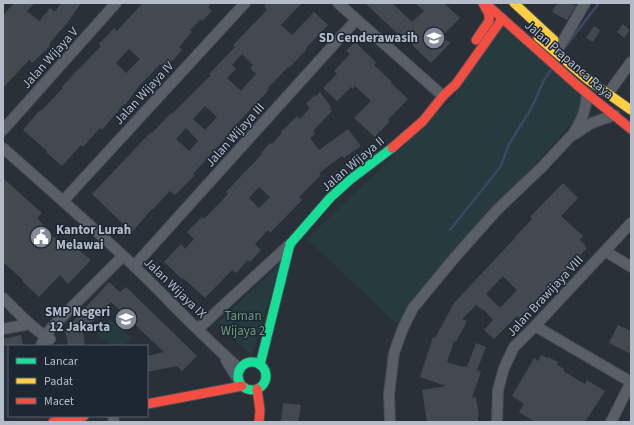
<svg xmlns="http://www.w3.org/2000/svg" width="634" height="425" viewBox="0 0 634 425" font-family="'Source Sans 3',sans-serif">
	<rect width="100%" height="100%" fill="#2a3038"/>
	<g fill="#273a3e">
		<polygon points="500,20 590,102 412,306 401,328 307,239 453,98"/>
		<polygon points="280,264 252,356 217,323"/>
		<polygon points="109,319 131,337 124,346 112,346 97,334"/>
	</g>
	<g fill="none" stroke-linecap="round" stroke-linejoin="round">
		<g stroke="#384963" stroke-width="2.5">
			<polyline points="566,46 599,3"/>
			<polyline points="450,230 501,166 509,144 531,109 544,80 552,68"/>
		</g>
	</g>
	<g fill="#444950" fill-rule="evenodd">
		<polygon points="14,3 35,3 27,11 39,21 50,8 55,12 61,3 81,3 67,23 49,44 50,46 32,63 29,60 3,88 3,15"/>
		<path d="M 143,3 L 212,3 L 208,7 L 212,11 L 202,21 L 201,19 L 190,30 L 192,32 L 179,47 L 182,50 L 165,69 L 160,64 L 139,86 L 125,105 L 124,104 L 102,130 L 100,128 L 83,147 L 81,145 L 62,166 L 46,152 L 47,151 L 23,130 L 40,110 L 41,111 L 63,88 L 62,87 L 79,68 L 79,69 L 101,46 L 99,44 L 114,28 L 117,31 ZM 129,49 L 140,59 L 126,73 L 116,63 Z"/>
		<path d="M 267,3 L 302,3 L 281,25 L 292,35 L 314,12 L 328,25 L 306,48 L 307,49 L 289,68 L 288,67 L 267,89 L 269,90 L 230,131 L 231,132 L 193,174 L 195,175 L 175,195 L 170,191 L 153,209 L 152,209 L 132,232 L 116,217 L 92,194 L 151,132 L 152,133 L 171,113 L 172,114 L 211,75 L 209,74 L 235,47 L 233,45 L 267,10 L 264,6 ZM 242,54 L 253,65 L 250,68 L 256,74 L 241,91 L 227,78 L 236,69 L 232,65 ZM 205,106 L 217,117 L 205,130 L 193,119 ZM 186,128 L 198,141 L 189,151 L 176,139 Z"/>
		<polygon points="365,3 392,3 412,22 424,11 415,3 444,3 460,18 442,36 450,43 431,63 399,32 398,34"/>
		<polygon points="557,3 570,3 576,6 567,20 552,12"/>
		<polygon points="623,24 630,30 624,38 617,32"/>
		<polygon points="594,26 600,30 593,42 586,38"/>
		<polygon points="355,42 376,62 374,65 392,82 391,83 408,99 388,120 389,122 375,137 354,118 371,101 355,86 353,89 351,87 337,101 323,88 337,74 334,71 350,54 346,51"/>
		<path d="M 320,92 L 331,107 L 330,109 L 332,111 L 313,131 L 315,134 L 310,138 L 319,150 L 348,129 L 361,146 L 344,158 L 342,156 L 319,173 L 321,175 L 299,197 L 302,200 L 270,233 L 268,230 L 255,244 L 261,250 L 250,262 L 248,260 L 236,273 L 232,270 L 205,298 L 183,278 L 182,279 L 164,262 L 181,244 L 185,249 L 194,239 L 187,232 L 202,217 L 204,219 L 228,194 L 226,192 L 262,154 L 261,153 L 270,143 L 272,144 L 282,133 L 281,132 L 297,116 L 300,119 L 310,108 L 306,104 L 315,95 L 316,96 ZM 259,187 L 270,197 L 259,208 L 249,198 Z"/>
		<polygon points="3,178 42,213 37,218 60,243 64,238 91,260 68,284 60,275 39,297 22,281 23,280 3,262"/>
		<path d="M 563,183 L 578,198 L 561,216 L 583,236 L 580,240 L 585,245 L 584,246 L 587,248 L 555,282 L 554,281 L 531,305 L 532,306 L 520,319 L 517,316 L 494,339 L 484,330 L 493,320 L 483,309 L 482,310 L 476,305 L 462,319 L 467,321 L 456,342 L 454,341 L 447,362 L 463,367 L 463,366 L 467,367 L 476,343 L 486,347 L 477,370 L 481,372 L 472,398 L 476,397 L 479,416 L 478,417 L 478,422 L 427,422 L 422,390 L 446,386 L 420,377 L 433,337 L 435,338 L 454,303 L 515,238 L 515,237 L 532,219 L 530,217 ZM 503,276 L 517,290 L 500,308 L 486,294 Z"/>
		<polygon points="109,282 120,292 126,287 197,356 182,371 177,366 147,372 147,356 164,352 111,302 83,332 85,346 68,346 65,330"/>
		<polygon points="618,325 631,331 631,354 609,343"/>
		<polygon points="21,335 23,346 3,346 3,339"/>
		<polygon points="541,355 547,358 548,357 558,362 557,365 564,369 563,371 585,384 587,380 605,391 585,422 535,422 519,412 524,404 512,396 534,358 538,361"/>
		<polygon points="283,403 301,405 298,422 281,422"/>
	</g>
	<g fill="none" stroke-linecap="round" stroke-linejoin="round">
		<g stroke="#484c53" stroke-width="12">
			<g id="street">
				<polyline points="338,3 443,96"/>
				<polyline points="560,46 585,3"/>
				<polyline points="612,88 631,62"/>
				<polyline points="3,130 116,3"/>
				<path d="M 573,134 C 582,120 586,110 587,94"/>
				<path d="M 3,148 C 47,187 92,226 135,267 C 170,301 203,337 240,369"/>
				<polyline points="63,201 245,3"/>
				<polyline points="605,251 631,267"/>
				<polyline points="134,266 356,20"/>
				<path d="M 3,298 C 18,312 32,329 50,339"/>
				<polyline points="535,326 631,382"/>
				<polyline points="3,329 30,324"/>
				<polyline points="198,329 290,244"/>
				<polyline points="41,346 45,336 53,326 123,256"/>
				<polyline points="226,360 239,381"/>
				<polyline points="113,416 114,422"/>
				<polyline points="390,422 389,394 394,353 403,328 413,308 456,256 497,210 541,168 570,137 592,123 603,119 615,115"/>
				<polyline points="497,422 498,390 504,368 514,347 535,326 631,223"/>
				<polyline points="611,422 631,382"/>
			</g>
		</g>
		<g stroke="#484c53" stroke-width="11">
			<g id="fast">
				<circle cx="252" cy="376" r="14"/>
				<polyline points="260,365 290,244 330,198 351,179 392,148"/>
			</g>
		</g>
		<g stroke="#484c53" stroke-width="11">
			<g id="slow">
				<polyline points="514,3 554,40"/>
				<polyline points="538,37 587,79 631,110"/>
			</g>
		</g>
		<g stroke="#484c53" stroke-width="11">
			<g id="jam">
				<polyline points="485,3 578,86 631,129"/>
				<polyline points="476,40 489,21 489,14 483,3"/>
				<polyline points="392,148 423,121 443,96 456,84 502,19"/>
				<polyline points="257,389 260,410 259,422"/>
				<polyline points="147,404 242,386"/>
				<polyline points="53,422 84,416"/>
			</g>
		</g>
		<use href="#street" stroke="#5a5e66" stroke-width="10"/>
		<use href="#fast" stroke="#16e098" stroke-width="9"/>
		<use href="#slow" stroke="#ffcf43" stroke-width="9"/>
		<use href="#jam" stroke="#f24e42" stroke-width="9"/>
	</g>
	<defs>
		<g id="school-disc" transform="scale(1.15)"><circle r="9.5" fill="#848b96" stroke="#1d2633"/><path d="M0-5L7-2L0 1L-7-2ZM-4 1L0 2.5L4 1V4Q0 6-4 4Z" fill="#fff"/></g>
		<g id="civic-disc" transform="scale(1.15)"><circle r="9.5" fill="#848b96" stroke="#1d2633"/><path d="M-.6-6.5H3V-4.5H.6V-3L4-1V1h2V6H-6V1h2V-1L-.6-3ZM-1.2 2.5V6h2.4V2.5Z" fill="#fff"/></g>
	</defs>
	<g fill-rule="evenodd">
		<use href="#school-disc" x="434" y="38"/>
		<use href="#civic-disc" x="41" y="237"/>
		<use href="#school-disc" x="126" y="319"/>
	</g>
	<g text-anchor="middle" dominant-baseline="central" stroke-width="3" stroke-linejoin="round" paint-order="stroke">
		<g font-size="13" font-weight="bold" fill="#b4bcc9" stroke="#1d2633" text-anchor="end">
			<text x="418" y="38">SD Cenderawasih</text>
			<text x="56" y="230" text-anchor="start">Kantor Lurah<tspan x="56" dy="15">Melawai</tspan></text>
			<text x="110" y="312">SMP Negeri<tspan x="110" dy="15">12 Jakarta</tspan></text>
		</g>
		<g font-size="13" fill="#b4bcc9" stroke="#1d2633">
			<text transform="translate(50 58) rotate(-48)">Jalan Wijaya V</text>
			<text transform="translate(569 60) rotate(41)">Jalan Prapanca Raya</text>
			<text transform="translate(144 93) rotate(-47)">Jalan Wijaya IV</text>
			<text transform="translate(235 135) rotate(-48)">Jalan Wijaya III</text>
			<text transform="translate(353 164) rotate(-40)">Jalan Wijaya II</text>
			<text transform="translate(175 288) rotate(44)">Jalan Wijaya IX</text>
			<text transform="translate(545 296) rotate(-47)">Jalan Brawijaya VIII</text>
		</g>
		<g font-size="13" fill="#6b9a76" stroke="#1d2633">
			<text x="243" y="316">Taman<tspan x="243" dy="15">Wijaya 2</tspan></text>
		</g>
	</g>
	<rect width="634" height="425" fill="none" stroke="#b4bcc9" stroke-width="8"/>
	<rect x="8" y="345" width="140" height="72" fill="#1d2633" stroke="#59626f"/>
	<rect x="16" y="358" width="20" height="6" fill="#16e098" stroke="#59626f"/>
	<text x="44" y="365" font-size="12" fill="#b4bcc9">Lancar</text>
	<rect x="16" y="378" width="20" height="6" fill="#ffcf43" stroke="#59626f"/>
	<text x="44" y="385" font-size="12" fill="#b4bcc9">Padat</text>
	<rect x="16" y="398" width="20" height="6" fill="#f24e42" stroke="#59626f"/>
	<text x="44" y="405" font-size="12" fill="#b4bcc9">Macet</text>
</svg>
